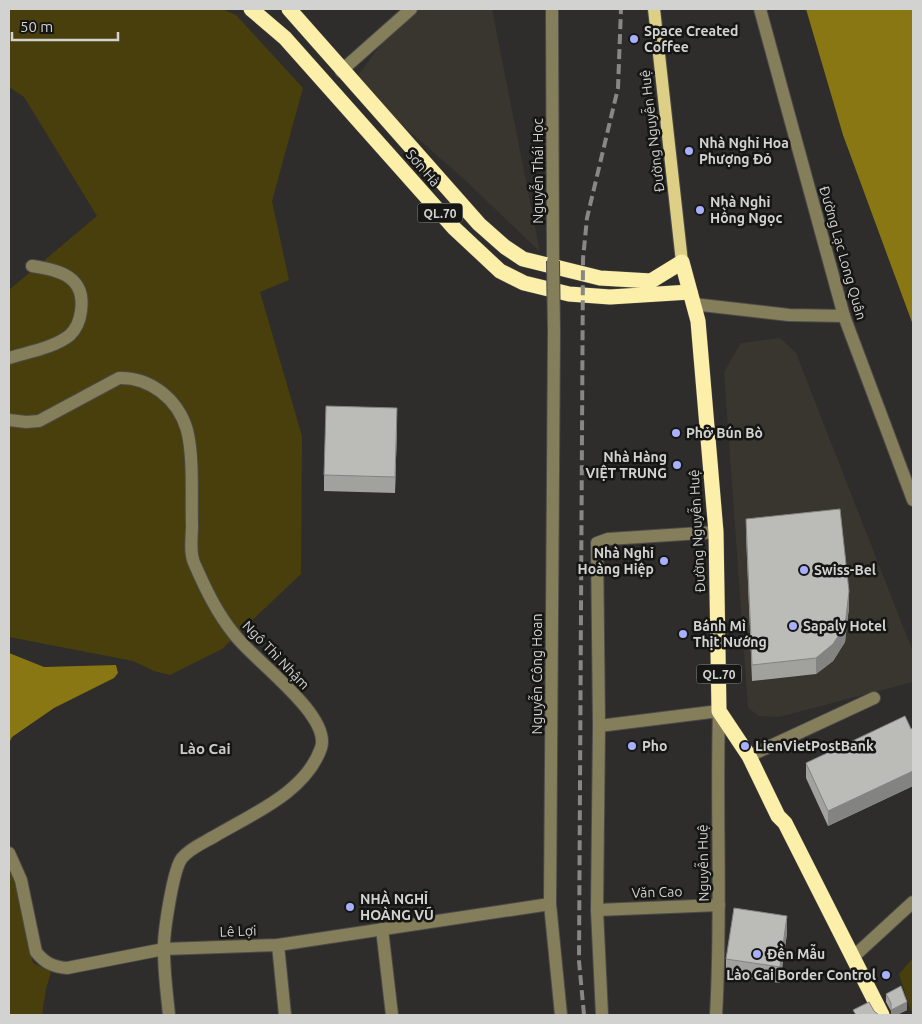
<svg xmlns="http://www.w3.org/2000/svg" width="922" height="1024" viewBox="0 0 922 1024" font-family="Ubuntu,sans-serif">
	<rect width="100%" height="100%" fill="#2e2d2b"/>
	<g fill="#38362e">
		<polygon points="412,9 492,9 540,252 464,179 353,82 402,16"/>
		<polygon points="780,338 796,353 913,652 913,682 779,717 759,716 748,708 724,372 741,343"/>
	</g>
	<g fill="#483f0c">
		<polygon points="9,9 222,9 236,15 303,88 272,201 289,280 260,292 302,436 301,574 222,649 170,675 154,671 133,661 9,637 9,290 97,216 24,97 9,87"/>
		<polygon points="9,869 15,881 33,963 51,972 46,989 42,1015 9,1015"/>
		<polygon points="913,958 913,1010 911,1012 899,974"/>
	</g>
	<g fill="#887713">
		<polygon points="806,9 913,9 913,325 843,135"/>
		<polygon points="9,653 44,667 116,665 118,673 114,678 54,708 12,737 9,743"/>
	</g>
	<g fill="none" stroke-linecap="round" stroke-linejoin="round">
		<g stroke="#4c4b49" stroke-width="14">
			<g id="minor">
				<polyline points="552,9 553,261"/>
				<polyline points="760,9 844,316 913,500"/>
				<polyline points="341,71 411,9"/>
				<polyline points="693,304 789,315 844,316"/>
				<polyline points="554,333 550,904 561,1015"/>
				<path d="M 9,358 C 28,352 54,348 70,335 C 76,329 80,320 81,311 C 86,277 60,270 32,266"/>
				<path d="M 9,420 L 26,422 L 39,421 L 119,378 C 150,377 178,399 187,430 C 194,458 191,496 192,525 C 192,538 189,554 195,565 C 206,590 217,613 234,634 C 253,660 332,715 321,748 C 306,792 252,814 215,836 C 205,842 190,848 182,858 C 173,869 163,935 164,951 C 164,973 167,994 169,1015"/>
				<path d="M 599,726 L 719,711 C 716,812 722,914 716,1015"/>
				<polyline points="749,756 874,698"/>
				<path d="M 9,853 L 21,880 L 36,952 C 45,963 53,967 67,968 L 164,949 L 278,945 L 550,904"/>
				<polyline points="597,910 719,905"/>
				<polyline points="382,929 392,1015"/>
				<polyline points="278,945 285,1015"/>
				<polyline points="852,958 913,902"/>
				<polyline points="602,1015 597,910 599,726 597,543 608,539 716,532"/>
			</g>
		</g>
		<g stroke="#4c4b49" stroke-width="14">
			<polyline id="major" points="654,9 682,262"/>
		</g>
		<g stroke="#4c4b49" stroke-width="16">
			<g id="highway">
				<polyline points="251,9 285,38 454,228 500,271 524,283 569,294 610,297 690,292"/>
				<polyline points="289,9 479,224 505,247 523,259 600,278 651,281 682,262 698,321 716,532 719,711 749,756 778,816 785,823 882,1015"/>
			</g>
		</g>
		<use href="#minor" stroke="#857e5b" stroke-width="12"/>
		<use href="#major" stroke="#ddcf85" stroke-width="12"/>
		<use href="#highway" stroke="#fcefa9" stroke-width="15"/>
		<polyline stroke="#878785" stroke-width="4" stroke-dasharray="10 5" stroke-linecap="butt" points="584,1015 579,961 583,259 587,218 618,88 621,9"/>
		<g stroke="#4c4b49" stroke-width="14" stroke-linecap="butt">
			<polyline id="minor-bridge" points="553,261 554,333"/>
		</g>
		<use href="#minor-bridge" stroke="#857e5b" stroke-width="12"/>
	</g>
	<g fill="#a1a19e">
		<polygon points="397,425 395,493 324,491 324,475"/>
		<polygon points="746,519 849,607 845,642 833,661 816,674 752,681 746,535"/>
		<polygon points="913,728 913,786 828,826 806,778 806,763"/>
		<polygon points="787,933 780,983 726,975 726,959"/>
		<polygon points="886,994 907,1010 897,1015 891,1015 891,1011 886,1002"/>
	</g>
	<g fill="#838381">
		<polygon points="397,408 397,425 395,493 395,477"/>
		<polygon points="849,591 849,607 845,642 833,661 816,674 816,658"/>
		<polygon points="913,771 913,786 828,826 828,811"/>
		<polygon points="787,916 787,933 780,983 780,967"/>
		<polygon points="907,1002 907,1010 897,1015 891,1015 891,1010"/>
	</g>
	<g fill="#bbbbb8" stroke="#838381">
		<polygon points="326,406 397,408 395,477 324,475"/>
		<polygon points="840,509 849,591 845,626 833,644 816,658 752,665 746,519"/>
		<polygon points="905,716 911,729 913,728 913,771 828,811 806,763"/>
		<polygon points="734,908 787,916 780,967 726,959"/>
		<polygon points="901,986 907,1002 891,1010 891,1003 886,994"/>
		<polygon points="869,1002 874,1011 879,1015 856,1015 853,1010"/>
	</g>
	<g fill="#a8b0fc" stroke="#161615" stroke-width="2">
		<circle cx="634" cy="39" r="5"/>
		<circle cx="689" cy="151" r="5"/>
		<circle cx="700" cy="210" r="5"/>
		<circle cx="676" cy="433" r="5"/>
		<circle cx="677" cy="465" r="5"/>
		<circle cx="664" cy="561" r="5"/>
		<circle cx="804" cy="570" r="5"/>
		<circle cx="793" cy="626" r="5"/>
		<circle cx="683" cy="634" r="5"/>
		<circle cx="632" cy="746" r="5"/>
		<circle cx="745" cy="746" r="5"/>
		<circle cx="350" cy="907" r="5"/>
		<circle cx="757" cy="954" r="5"/>
		<circle cx="886" cy="975" r="5"/>
	</g>
	<g text-anchor="middle" dominant-baseline="central" stroke-width="5" stroke-linejoin="round" paint-order="stroke">
		<g fill="#161615" stroke="#9a9a98" stroke-width="1">
			<rect x="417.5" y="203.5" width="45" height="19" rx="4"/>
			<rect x="696.5" y="664.5" width="45" height="19" rx="4"/>
		</g>
		<g font-size="12" font-weight="bold" fill="#d2d2d0">
			<text x="440" y="213">QL.70</text>
			<text x="719" y="674">QL.70</text>
		</g>
		<g font-size="14" font-weight="bold" fill="#d2d2d0" stroke="#161615" text-anchor="start">
			<text x="644" y="31">Space Created<tspan x="644" dy="16">Coffee</tspan></text>
			<text x="699" y="143">Nhà Nghỉ Hoa<tspan x="699" dy="16">Phượng Đỏ</tspan></text>
			<text x="710" y="202">Nhà Nghỉ<tspan x="710" dy="16">Hồng Ngọc</tspan></text>
			<text x="686" y="433">Phở Bún Bò</text>
			<text x="667" y="457" text-anchor="end">Nhà Hàng<tspan x="667" dy="16">VIỆT TRUNG</tspan></text>
			<text x="654" y="553" text-anchor="end">Nhà Nghỉ<tspan x="654" dy="16">Hoàng Hiệp</tspan></text>
			<text x="814" y="570">Swiss-Bel</text>
			<text x="693" y="626">Bánh Mì<tspan x="693" dy="16">Thịt Nướng</tspan></text>
			<text x="803" y="626">Sapaly Hotel</text>
			<text x="642" y="746">Pho</text>
			<text x="755" y="746">LienVietPostBank</text>
			<text x="360" y="899">NHÀ NGHỈ<tspan x="360" dy="16">HOÀNG VŨ</tspan></text>
			<text x="767" y="954">Đền Mẫu</text>
			<text x="876" y="975" text-anchor="end">Lào Cai Border Control</text>
		</g>
		<g font-size="14" fill="#d2d2d0" stroke="#161615">
			<text transform="translate(652 131) rotate(-97)">Đường Nguyễn Huệ</text>
			<text transform="translate(423 168) rotate(49)">Sơn Hà</text>
			<text transform="translate(538 171) rotate(-90)">Nguyễn Thái Học</text>
			<text transform="translate(843 253) rotate(74)">Đường Lạc Long Quân</text>
			<text transform="translate(697 531) rotate(-93)">Đường Nguyễn Huệ</text>
			<text transform="translate(276 655) rotate(46)">Ngô Thì Nhậm</text>
			<text transform="translate(537 674) rotate(-90)">Nguyễn Công Hoan</text>
			<text transform="translate(703 863) rotate(-91)">Nguyễn Huệ</text>
			<text transform="translate(657 892) rotate(-2)">Văn Cao</text>
			<text transform="translate(238 931) rotate(-2)">Lê Lợi</text>
		</g>
		<g font-size="15" font-weight="bold" fill="#cdccc9" stroke="#161615">
			<text x="205" y="748">Lào Cai</text>
		</g>
	</g>
	<rect width="922" height="1024" fill="none" stroke="#d2d2d0" stroke-width="20"/>
	<path d="M12 32v8h106v-8" fill="none" stroke="#d2d2d0" stroke-width="2.5"/>
	<text x="20" y="32" font-size="15" fill="#d2d2d0" stroke="#161615" stroke-width="4" paint-order="stroke">50 m</text>
</svg>
